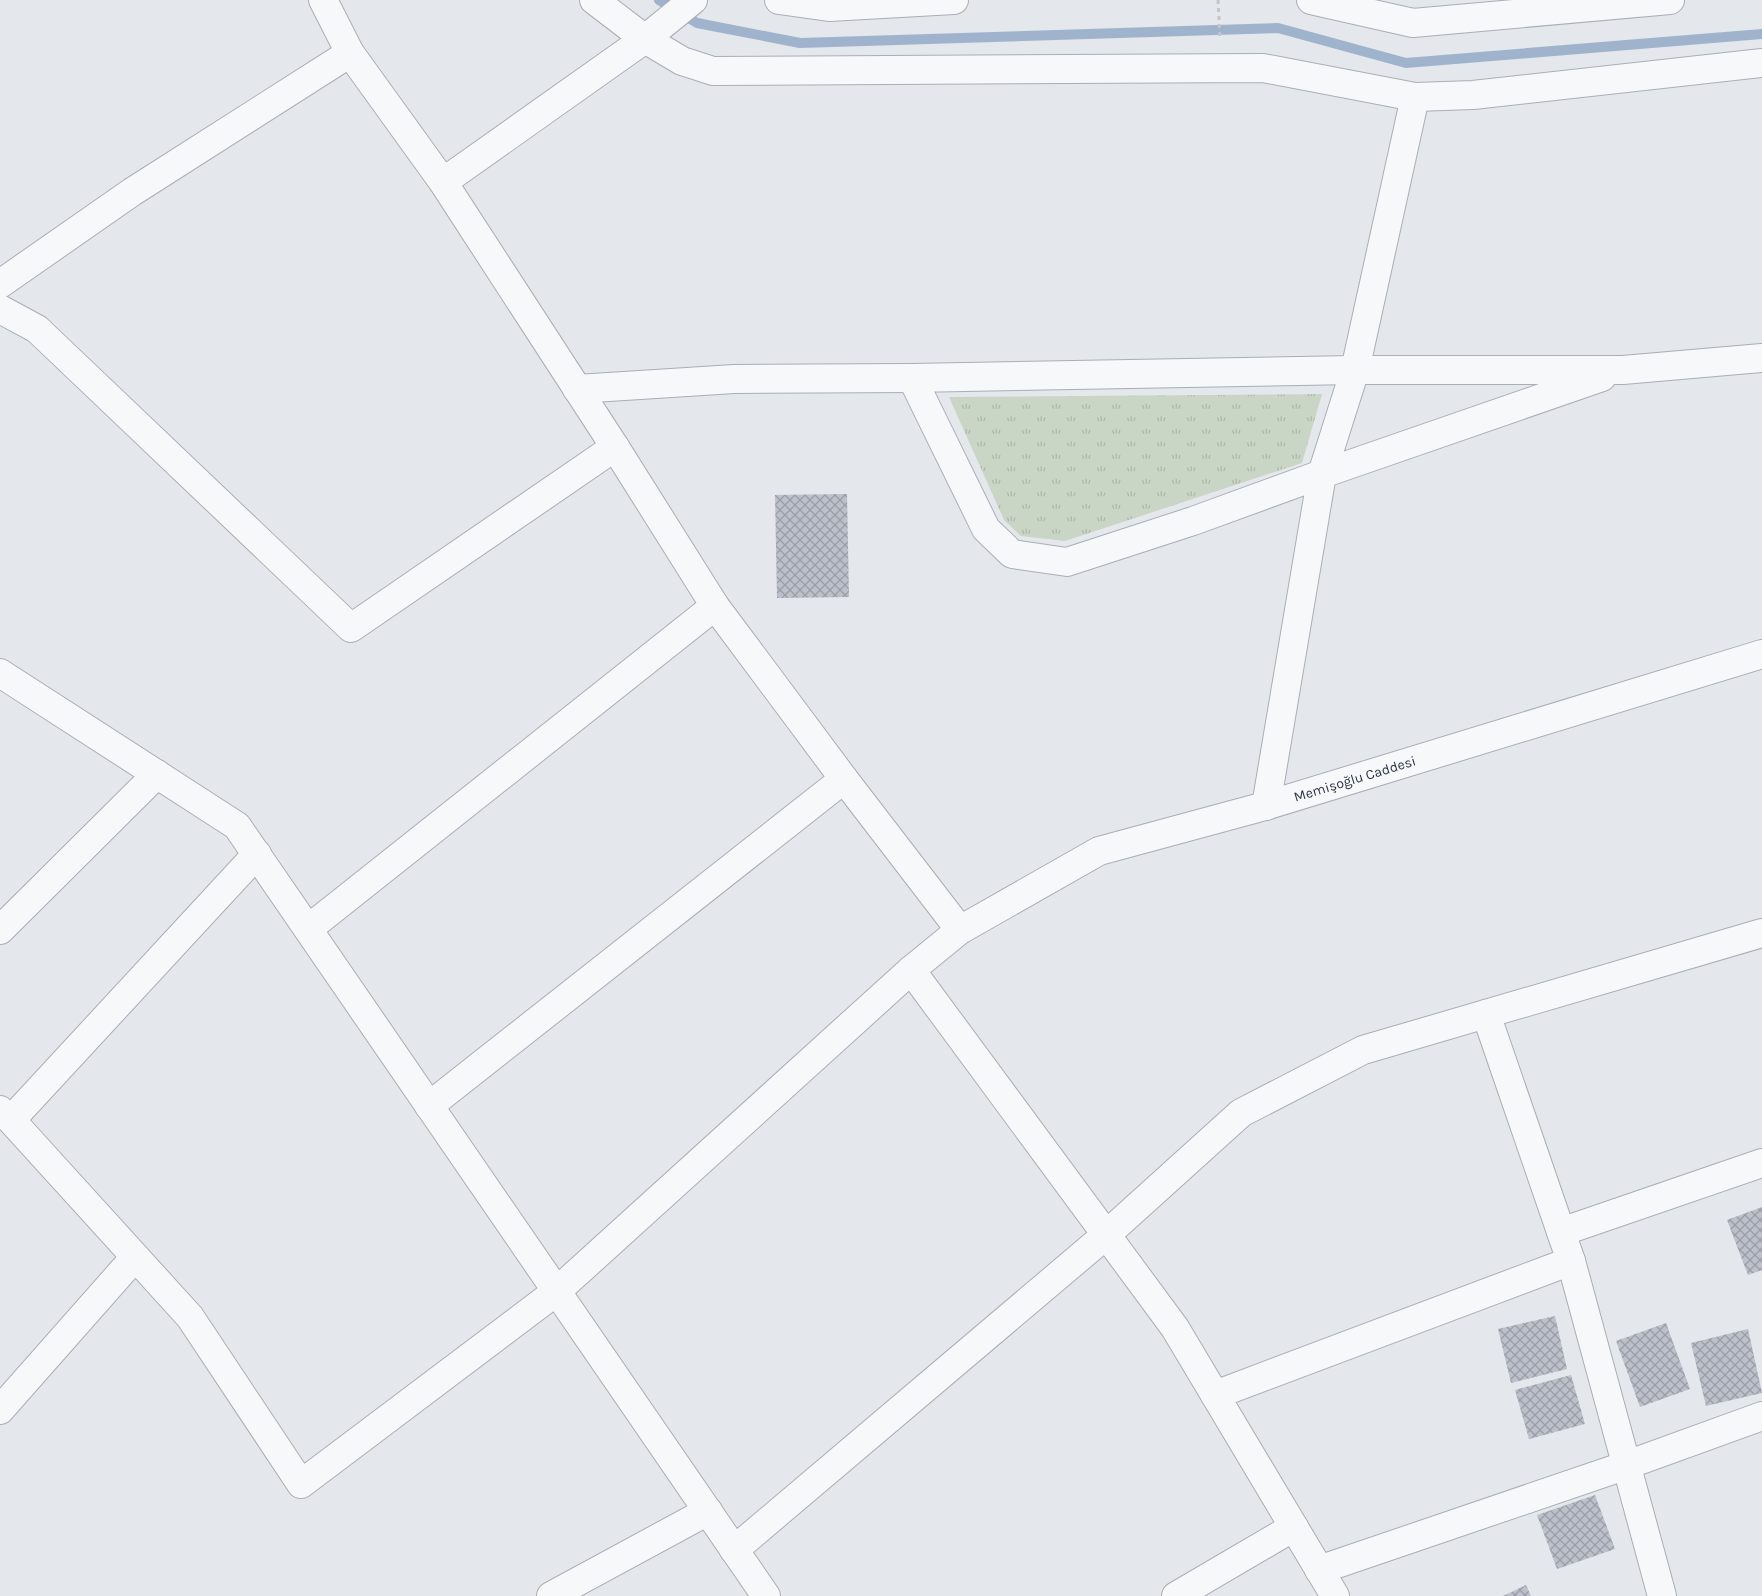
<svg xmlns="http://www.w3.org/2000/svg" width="1762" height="1596" viewBox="0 0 1762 1596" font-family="Karla,sans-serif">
	<defs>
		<pattern id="grass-tufts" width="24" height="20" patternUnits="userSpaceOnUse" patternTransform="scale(1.25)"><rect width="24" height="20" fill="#c9d6c5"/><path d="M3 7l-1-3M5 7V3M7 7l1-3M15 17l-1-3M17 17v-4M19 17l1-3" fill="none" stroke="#adb8ab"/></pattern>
		<pattern id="building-cross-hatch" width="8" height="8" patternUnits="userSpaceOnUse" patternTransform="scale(1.25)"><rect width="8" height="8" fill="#bbc0ca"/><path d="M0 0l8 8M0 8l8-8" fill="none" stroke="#989da6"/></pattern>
	</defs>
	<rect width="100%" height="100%" fill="#e4e7ec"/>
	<polygon fill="url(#grass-tufts)" points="1322,394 1302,463 1065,541 1021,536 1004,520 949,397"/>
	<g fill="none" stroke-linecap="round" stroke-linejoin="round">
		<polyline stroke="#9fb4cc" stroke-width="10" points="659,0 697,23 800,43 1278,28 1406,63 1762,34"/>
	</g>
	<g fill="url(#building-cross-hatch)">
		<polygon points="847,494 849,597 777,598 775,495"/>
		<polygon points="1762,1207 1762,1270 1748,1275 1727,1220"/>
		<polygon points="1555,1316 1567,1369 1511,1383 1498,1329"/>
		<polygon points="1666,1323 1690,1389 1640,1407 1616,1341"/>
		<polygon points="1748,1329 1762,1393 1706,1406 1691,1343"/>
		<polygon points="1571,1375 1585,1424 1529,1439 1515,1390"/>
		<polygon points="1595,1495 1615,1549 1557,1569 1537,1515"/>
		<polygon points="1526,1585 1531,1596 1503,1596"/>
	</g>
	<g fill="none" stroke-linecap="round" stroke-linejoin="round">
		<g stroke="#a9aeb7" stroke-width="30">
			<g id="minor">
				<polyline points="323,0 350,53 443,182 615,447 715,606 844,779 960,930"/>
				<polyline points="594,0 645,39 693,0"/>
				<polyline points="779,0 829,7 954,0"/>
				<polyline points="1311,0 1413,23 1670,0"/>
				<polyline points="443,182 645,39 682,61 713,71 1263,68 1415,97 1473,95 1762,63"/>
				<polyline points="0,284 132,192 350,53"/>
				<polyline points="0,309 37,329 351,628 615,447"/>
				<polyline points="912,378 986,529 1012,554 1067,562 1193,521 1322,474 1602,377"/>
				<polyline points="577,389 734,379 912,378 1355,370 1623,370 1762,358"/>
				<polyline points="0,673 237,826 766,1596"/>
				<polyline points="1265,806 1266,806 1322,474 1355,370 1415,97"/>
				<polyline points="308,929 715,606"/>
				<polyline points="0,930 157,774"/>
				<polyline points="911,970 1175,1328 1335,1596"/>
				<polyline points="429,1106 844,779"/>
				<path id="s1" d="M 0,1110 L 11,1120 L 190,1317 L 301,1484 L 557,1291 L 911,970 L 960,930 L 1099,851 L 1265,806 L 1762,654"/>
				<polyline points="11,1120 257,854"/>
				<polyline points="1561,1232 1762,1163"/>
				<polyline points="1571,1261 1662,1596"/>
				<polyline points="1215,1395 1571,1261 1486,1014"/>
				<polyline points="0,1410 135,1257"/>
				<polyline points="734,1550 1106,1235 1241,1113 1363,1050 1762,933"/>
				<polyline points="1319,1570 1627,1465 1762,1416"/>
				<polyline points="551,1596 708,1511"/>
				<polyline points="1176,1596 1294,1527"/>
			</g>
		</g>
		<polyline stroke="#c2c5cb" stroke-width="3" stroke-dasharray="4 4" stroke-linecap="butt" points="1218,0 1220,37"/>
		<use href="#minor" stroke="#f7f8fa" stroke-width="28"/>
	</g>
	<g text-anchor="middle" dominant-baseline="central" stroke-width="4.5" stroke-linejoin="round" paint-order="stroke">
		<g font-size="14" fill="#2b3445" stroke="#f4f6f9">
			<text stroke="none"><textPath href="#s1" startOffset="1769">Memişoğlu Caddesi</textPath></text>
		</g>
	</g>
</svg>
